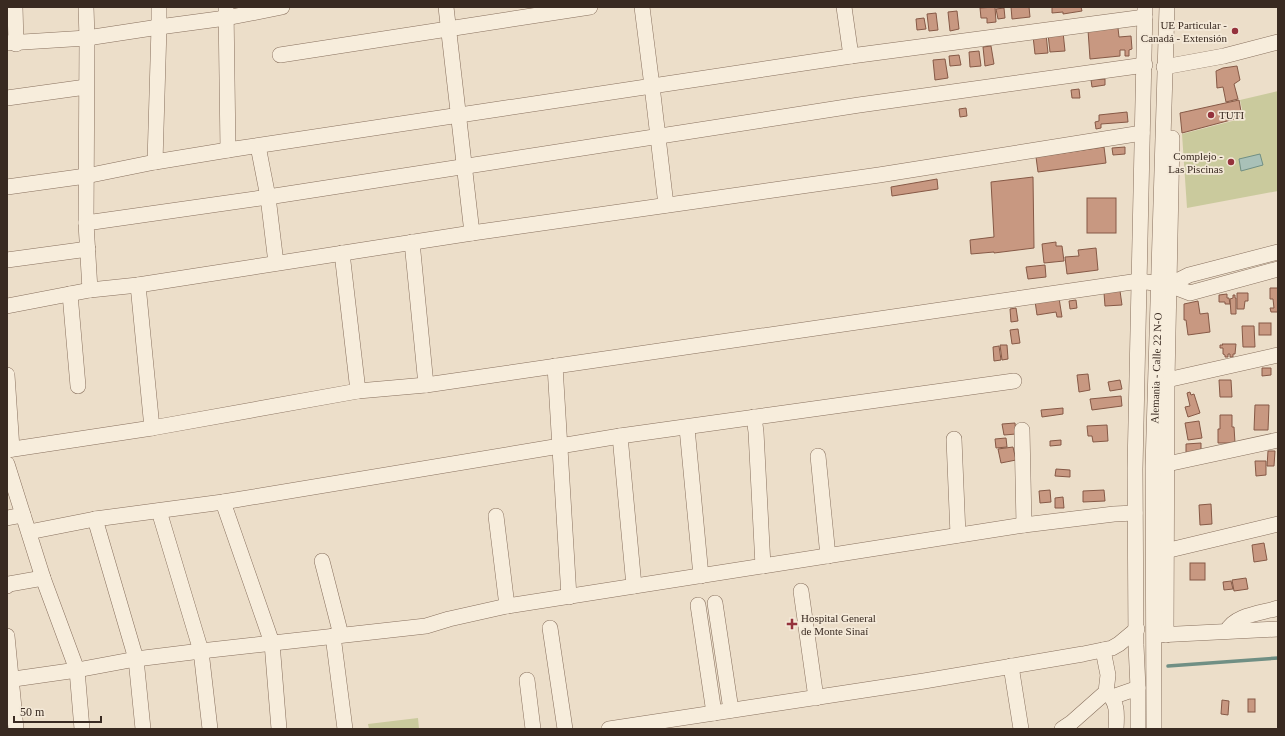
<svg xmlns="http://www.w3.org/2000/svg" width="1285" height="736" viewBox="0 0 1285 736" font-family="'Times New Roman',serif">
	<rect width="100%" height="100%" fill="#ecdec9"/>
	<g fill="#caca9d">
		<polygon points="1278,91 1278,191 1187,208 1182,134 1244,118 1240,100"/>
		<polygon points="418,718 419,729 369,729 368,724"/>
	</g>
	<polygon fill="#a9c1b8" stroke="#708f84" points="1260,154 1263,165 1241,171 1239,159"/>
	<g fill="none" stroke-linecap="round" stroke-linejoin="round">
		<polyline stroke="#708f84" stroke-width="3.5" points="1168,666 1278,658"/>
	</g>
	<g fill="#c89881" stroke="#865946">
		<polygon points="995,7 996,22 987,23 987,18 981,18 980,8"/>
		<polygon points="1011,7 1029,7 1030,17 1012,19"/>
		<polygon points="1052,7 1081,7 1082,11 1063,14 1063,12 1052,13"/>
		<polygon points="1004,8 1005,18 998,19 996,9"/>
		<polygon points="957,11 959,29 950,31 948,12"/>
		<polygon points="936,13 938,30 929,31 927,14"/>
		<polygon points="924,18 926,29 917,30 916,19"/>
		<polygon points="1118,28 1119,37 1131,36 1132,49 1129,50 1129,56 1125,56 1125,50 1120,50 1120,56 1090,59 1088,30"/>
		<polygon points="1063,32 1065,51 1050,52 1048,34"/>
		<polygon points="1046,34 1048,53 1035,54 1033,36"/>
		<polygon points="991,46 994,64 985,66 983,47"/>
		<polygon points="979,51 981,66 970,67 969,52"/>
		<polygon points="959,55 961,65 950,66 949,56"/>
		<polygon points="945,59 948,78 935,80 933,60"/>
		<polygon points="1237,66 1240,80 1234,84 1238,99 1226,102 1223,87 1217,88 1216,71 1223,68"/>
		<polygon points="1105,79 1105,85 1092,87 1091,80"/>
		<polygon points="1079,89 1080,98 1072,98 1071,90"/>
		<polygon points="1239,100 1242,117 1182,133 1180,113"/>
		<polygon points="966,108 967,116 960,117 959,109"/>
		<polygon points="1127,112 1128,122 1101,124 1101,128 1096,129 1095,122 1099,121 1099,115"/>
		<polygon points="1104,147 1106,163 1038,172 1036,157"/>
		<polygon points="1125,147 1125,154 1113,155 1112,148"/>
		<polygon points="1033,177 1034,248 994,253 994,252 971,254 970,240 994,237 991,182"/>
		<polygon points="937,179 938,189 892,196 891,187"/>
		<rect x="1087" y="198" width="29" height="35"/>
		<polygon points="1056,242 1056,246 1062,246 1064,261 1044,263 1042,244"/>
		<polygon points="1096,248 1098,270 1067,274 1065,257 1079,256 1078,250"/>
		<polygon points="1045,265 1046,277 1028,279 1026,267"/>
		<polygon points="1270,288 1278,288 1278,312 1271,312 1270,308 1274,308 1273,299 1270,299"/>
		<polygon points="1120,291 1122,305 1105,306 1104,293"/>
		<polygon points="1237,293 1248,293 1248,301 1245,301 1244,309 1237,309"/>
		<polygon points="1227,294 1227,298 1229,298 1230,304 1225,304 1225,302 1219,302 1219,295"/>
		<polygon points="1233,295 1235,295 1235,298 1236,298 1236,314 1231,314 1230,299 1233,298"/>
		<polygon points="1059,298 1062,317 1057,317 1056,312 1037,315 1035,301"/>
		<polygon points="1076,300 1077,308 1070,309 1069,301"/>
		<polygon points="1198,301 1200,314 1208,313 1210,332 1188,335 1186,320 1184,320 1184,304"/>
		<polygon points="1016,308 1018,321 1011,322 1010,309"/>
		<rect x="1259" y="323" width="12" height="12"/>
		<polygon points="1242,326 1254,326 1255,347 1243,347"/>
		<polygon points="1018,329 1020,343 1012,344 1010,330"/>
		<polygon points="1222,344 1236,344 1235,354 1233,354 1233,357 1230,357 1230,354 1228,354 1228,357 1225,357 1225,355 1223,354 1223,348 1220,348 1220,345 1223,345"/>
		<polygon points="1000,345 1007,345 1008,359 1002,360"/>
		<polygon points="999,346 1001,360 994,361 993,347"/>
		<polygon points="1262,368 1271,368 1271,375 1262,376"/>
		<polygon points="1088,374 1090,390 1079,392 1077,375"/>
		<polygon points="1120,380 1122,389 1110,391 1108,382"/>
		<polygon points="1219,380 1231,380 1232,397 1220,397"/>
		<polygon points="1190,392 1191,395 1194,394 1200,413 1188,417 1185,407 1190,406 1187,393"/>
		<polygon points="1121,396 1122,406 1092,410 1090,399"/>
		<polygon points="1255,405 1269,405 1268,430 1254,430"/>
		<polygon points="1063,408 1063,414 1042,417 1041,410"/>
		<polygon points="1220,415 1232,415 1232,427 1234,427 1235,443 1218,443 1218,429 1220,429"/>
		<polygon points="1199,421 1202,438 1188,440 1185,423"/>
		<polygon points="1015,423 1016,434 1004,435 1002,424"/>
		<polygon points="1107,425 1108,441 1093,442 1092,436 1088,436 1087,426"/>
		<polygon points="1006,438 1007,447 996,448 995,439"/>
		<polygon points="1061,440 1061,445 1050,446 1050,441"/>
		<polygon points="1201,443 1201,454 1186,458 1186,444"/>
		<polygon points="1013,447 1016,460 1001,463 998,449"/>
		<polygon points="1268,451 1275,451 1274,466 1267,466"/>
		<polygon points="1255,461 1266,461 1266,475 1256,476"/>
		<polygon points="1056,469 1070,470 1070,477 1055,476"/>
		<polygon points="1050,490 1051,502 1040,503 1039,491"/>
		<polygon points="1104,490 1105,501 1083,502 1083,491"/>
		<polygon points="1063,497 1064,508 1055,508 1055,498"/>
		<polygon points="1211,504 1212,524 1200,525 1199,505"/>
		<polygon points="1264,543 1267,560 1254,562 1252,545"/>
		<rect x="1190" y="563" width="15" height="17"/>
		<polygon points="1246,578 1248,589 1234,591 1232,580"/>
		<polygon points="1231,581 1233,589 1224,590 1223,582"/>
		<rect x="1248" y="699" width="7" height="13"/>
		<polygon points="1222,700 1229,701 1228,715 1221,714"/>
	</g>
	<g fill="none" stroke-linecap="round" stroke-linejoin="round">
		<g stroke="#88705e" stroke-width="16">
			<g id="minor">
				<polyline points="15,7 16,44"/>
				<polyline points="86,7 87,38 86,223 90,290"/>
				<polyline points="226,7 228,150"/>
				<polyline points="446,7 472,233"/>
				<polyline points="642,7 652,86 666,205"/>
				<polyline points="844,7 851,56"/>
				<polyline points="7,43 87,38 159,27 226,18 282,7"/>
				<polyline points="280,55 590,7"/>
				<polyline points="1164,67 1224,56 1278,42"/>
				<polyline points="7,98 86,87"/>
				<polyline points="258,146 268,197 276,263"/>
				<polyline points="155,162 159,27 159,7"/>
				<polyline points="7,187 86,176 155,162 228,150 851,56 1145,17"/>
				<polyline points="86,223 268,197 859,105 1145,65"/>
				<polyline points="412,242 426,385"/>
				<polyline points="342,253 358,391"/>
				<polyline points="7,260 88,249"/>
				<polyline points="138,285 152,428"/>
				<polyline points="1169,285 1189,275 1278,252"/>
				<polyline points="70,294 78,386"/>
				<polyline points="7,306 90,290 138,285 472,233 879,175 1142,133"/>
				<polyline points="555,366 569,597"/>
				<polyline points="7,375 12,449"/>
				<polyline points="1158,382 1278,355"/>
				<polyline points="754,417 756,432 763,566"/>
				<polyline points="687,428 701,576"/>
				<polyline points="1022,430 1024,525"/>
				<polyline points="620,436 634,586"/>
				<polyline points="954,439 958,535"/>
				<polyline points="7,450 152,428 358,391 426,385 1139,281 1169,285 1190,293 1278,269"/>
				<polyline points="818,456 828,556"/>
				<polyline points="7,464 43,578 77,670 82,729"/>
				<polyline points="1158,466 1278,440"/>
				<polyline points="223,502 272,643 279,729"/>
				<polyline points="159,511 201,651 210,729"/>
				<polyline points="496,516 507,606"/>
				<polyline points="7,518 23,515"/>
				<polyline points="95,519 136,659 143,729"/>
				<polyline points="29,532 95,519 223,502 620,436 1014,381"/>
				<polyline points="1157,553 1278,524"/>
				<polyline points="322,561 341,635"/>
				<polyline points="7,586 9,584 43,578"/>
				<polyline points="801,591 816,698"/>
				<polyline points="715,603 731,710"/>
				<polyline points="698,605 714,713"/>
				<polyline points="550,628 565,729"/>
				<path d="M 1227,631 C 1234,615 1262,613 1278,608"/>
				<polyline points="1157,635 1278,629"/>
				<polyline points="1166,635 1167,380 1172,138"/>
				<polyline points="7,636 16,729"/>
				<polyline points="333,636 345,729"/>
				<polyline points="1011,666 1021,729"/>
				<polyline points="7,680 77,670 136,659 201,651 426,626 449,619 507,606 1024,525 1114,514 1135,513"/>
				<polyline points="527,680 533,729"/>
				<path d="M 1106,692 C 1118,701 1117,714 1116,729"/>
				<polyline points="1112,697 1138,688"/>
				<polyline points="609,729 924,681 1083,654 1112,648 1119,644 1137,629"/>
				<polyline points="1062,729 1071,723 1106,692 1108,675 1103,650"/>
				<polyline points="1138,729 1138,688 1136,645 1135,469 1145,8"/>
				<path id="s1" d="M 1154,729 L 1153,467 L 1167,7"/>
			</g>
		</g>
		<use href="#minor" stroke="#f7eddc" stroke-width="15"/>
	</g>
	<g fill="#94323c" stroke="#f4e9d8" stroke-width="1.5">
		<circle cx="1235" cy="31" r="4"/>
		<circle cx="1211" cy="115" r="4"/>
		<circle cx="1231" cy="162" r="4"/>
		<path d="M790 618h4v4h4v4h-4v4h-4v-4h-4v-4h4z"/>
	</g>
	<g text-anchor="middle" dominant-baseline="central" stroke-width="3.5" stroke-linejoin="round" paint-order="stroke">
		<g font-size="11" fill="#392a21" stroke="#f4e9d8" text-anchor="end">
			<text x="1227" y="25">UE Particular -<tspan x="1227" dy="13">Canadá - Extensión</tspan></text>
			<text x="1219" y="115" text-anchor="start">TUTI</text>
			<text x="1223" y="156">Complejo -<tspan x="1223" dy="13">Las Piscinas</tspan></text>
			<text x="801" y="618" text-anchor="start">Hospital General<tspan x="801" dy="13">de Monte Sinaí</tspan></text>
		</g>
		<g font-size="11" fill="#392a21" stroke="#f4e9d8">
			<text stroke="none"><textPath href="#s1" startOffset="361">Alemania - Calle 22 N-O</textPath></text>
		</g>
	</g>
	<rect width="1285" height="736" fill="none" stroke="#392a21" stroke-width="16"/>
	<path d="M14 716v6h87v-6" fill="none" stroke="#392a21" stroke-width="2"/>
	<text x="20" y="716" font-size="12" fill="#392a21" stroke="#f4e9d8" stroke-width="3" paint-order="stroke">50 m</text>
</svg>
